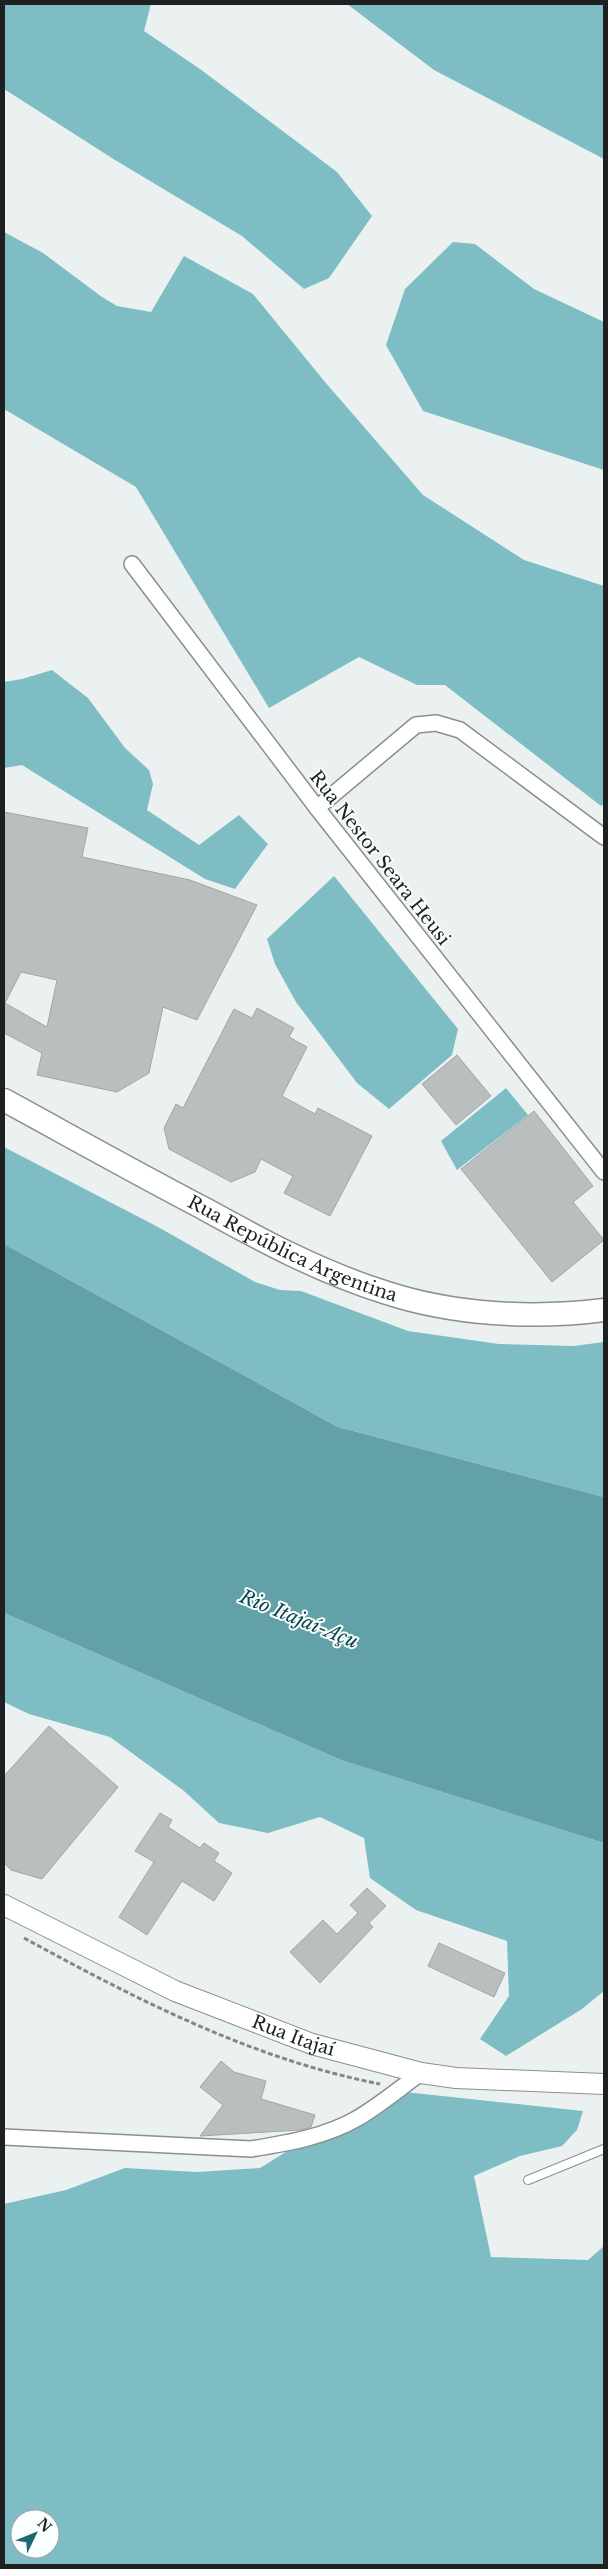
<svg xmlns="http://www.w3.org/2000/svg" width="608" height="2569" viewBox="0 0 608 2569" font-family="'Libre Baskerville',serif">
	<rect width="100%" height="100%" fill="#ebf1f1"/>
	<g fill="#7dbdc3" fill-rule="evenodd">
		<polygon points="4,4 151,4 144,31 200,69 337,172 372,216 329,278 304,289 242,236 115,160 4,89"/>
		<polygon points="347,4 604,4 604,159 434,70"/>
		<polygon points="4,232 43,253 102,297 117,306 151,312 184,256 253,294 325,382 423,495 524,560 604,586 604,804 601,806 445,685 417,685 359,657 269,708 136,487 4,409"/>
		<polygon points="453,242 475,244 534,289 604,322 604,470 423,411 386,345 405,289"/>
		<polygon points="52,670 88,698 125,748 149,770 153,784 147,810 199,845 239,815 268,844 235,889 205,879 22,765 4,768 4,682 22,679"/>
		<polygon points="334,876 458,1029 452,1055 389,1109 357,1083 296,1002 275,964 267,939"/>
		<polygon points="506,1088 528,1115 457,1170 441,1141"/>
		<polygon points="4,1147 158,1227 255,1282 280,1290 301,1291 408,1331 499,1344 574,1346 604,1342 604,1497 338,1427 4,1244"/>
		<polygon points="4,1613 341,1760 604,1843 604,1991 582,2009 506,2056 480,2039 509,1996 507,1941 416,1910 370,1878 364,1838 320,1817 268,1833 219,1823 184,1791 110,1737 29,1714 4,1702"/>
		<path d="M 386,2090 L 583,2111 L 577,2130 L 562,2146 L 520,2156 L 474,2176 L 491,2257 L 588,2260 L 604,2246 L 604,2565 L 4,2565 L 4,2204 L 66,2190 L 125,2168 L 197,2172 L 260,2168 ZM 20,2519 L 50,2519 L 50,2549 L 20,2549 Z"/>
	</g>
	<polygon fill="#62a1a7" points="4,1244 338,1427 604,1497 604,1843 341,1760 4,1613"/>
	<g fill="#b9bebf" stroke="#a1a6a6" fill-rule="evenodd">
		<path d="M 4,812 L 88,828 L 82,857 L 190,880 L 257,905 L 197,1020 L 163,1007 L 149,1073 L 117,1092 L 37,1075 L 42,1053 L 4,1033 ZM 21,972 L 57,980 L 47,1027 L 5,1003 Z"/>
		<polygon points="257,1008 294,1028 289,1037 307,1047 282,1096 315,1114 318,1108 372,1136 330,1216 284,1193 293,1176 261,1159 255,1172 231,1182 169,1149 164,1128 176,1104 183,1108 234,1009 252,1018"/>
		<polygon points="457,1055 491,1096 456,1125 422,1084"/>
		<polygon points="534,1111 593,1186 573,1202 604,1240 552,1282 461,1169"/>
		<polygon points="49,1726 118,1787 42,1879 11,1870 4,1863 4,1776"/>
		<polygon points="160,1813 172,1820 168,1827 200,1848 204,1843 219,1853 214,1861 232,1873 214,1901 182,1881 147,1935 119,1917 154,1862 135,1851"/>
		<polygon points="367,1888 386,1906 369,1923 373,1927 320,1983 290,1952 323,1920 337,1934 358,1913 350,1905"/>
		<polygon points="439,1943 505,1973 494,1997 428,1966"/>
		<polygon points="221,2061 234,2072 266,2081 261,2099 315,2115 311,2127 301,2130 200,2136 223,2105 200,2087"/>
	</g>
	<g fill="none" stroke-linecap="round" stroke-linejoin="round">
		<g stroke="#8a8f8f" stroke-width="10">
			<polyline id="lane" points="528,2180 604,2149"/>
		</g>
		<g stroke="#8a8f8f" stroke-width="18">
			<g id="street">
				<polyline points="132,564 317,808 604,1172"/>
				<polyline points="317,808 416,725 436,723 460,730 604,837"/>
				<path d="M 4,2137 L 251,2149 C 288,2143 325,2137 358,2118 C 380,2105 400,2088 421,2073"/>
			</g>
		</g>
		<g stroke="#8a8f8f" stroke-width="22">
			<g id="secondary">
				<path id="s1" d="M 4,1905 L 175,1991 L 312,2044 L 421,2073 L 456,2078 L 604,2084"/>
			</g>
		</g>
		<g stroke="#8a8f8f" stroke-width="25">
			<g id="primary">
				<path id="s2" d="M 4,1100 C 70,1136 136,1173 203,1208 C 261,1240 320,1272 384,1292 C 453,1315 533,1319 604,1310"/>
			</g>
		</g>
		<path stroke="#848788" stroke-width="3" stroke-dasharray="5 2.5" stroke-linecap="butt" d="M 24,1938 C 138,2000 252,2059 380,2084"/>
		<use href="#lane" stroke="#fff" stroke-width="8"/>
		<use href="#street" stroke="#fff" stroke-width="15"/>
		<use href="#secondary" stroke="#fff" stroke-width="20"/>
		<use href="#primary" stroke="#fff" stroke-width="22"/>
	</g>
	<g text-anchor="middle" dominant-baseline="central" stroke-width="4" stroke-linejoin="round" paint-order="stroke">
		<g font-size="18" fill="#1e2021" stroke="#f9feff">
			<text transform="translate(380 858) rotate(52)">Rua Nestor Seara Heusi</text>
			<text stroke="none"><textPath href="#s2" startOffset="325">Rua República Argentina</textPath></text>
			<text stroke="none"><textPath href="#s1" startOffset="318">Rua Itajaí</textPath></text>
		</g>
		<g font-size="19" font-style="italic" fill="#0d484d" stroke="#f9feff">
			<text transform="translate(299 1619) rotate(22)">Rio Itajaí-Açu</text>
		</g>
	</g>
	<rect width="608" height="2569" fill="none" stroke="#1e2021" stroke-width="10"/>
	<g transform="translate(35 2534) rotate(47)"><circle r="24" fill="#f9feff" stroke="#a1a5a6"/>
	<path d="M0-4L9 19L0 12L-9 19Z" fill="#1d6970"/>
	<text y="-8" font-size="14" font-weight="bold" text-anchor="middle" fill="#1e2021">N</text>
	</g>
</svg>
